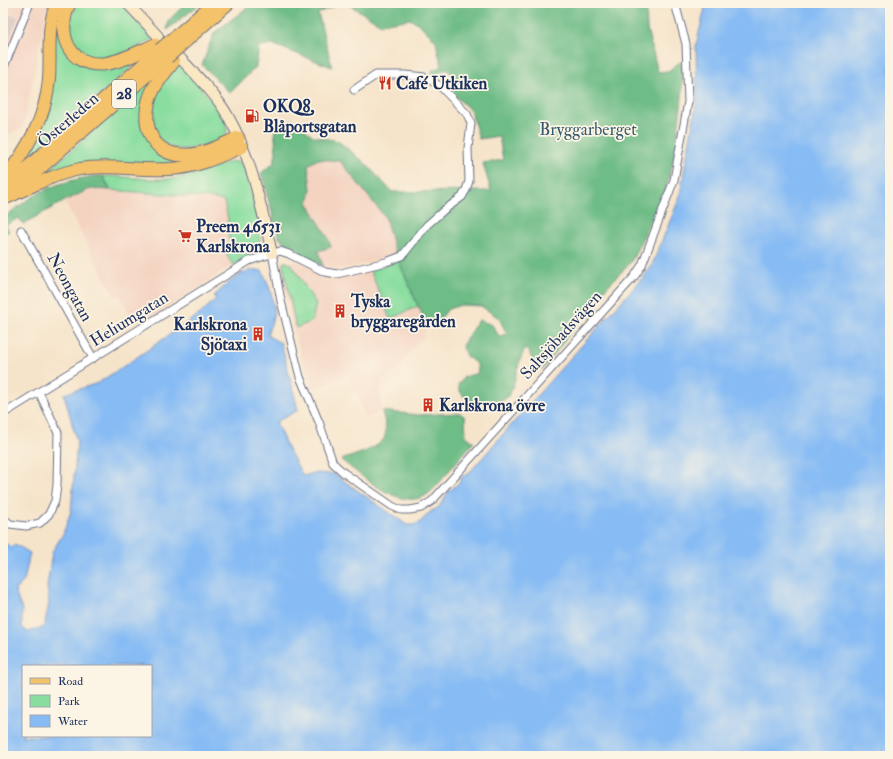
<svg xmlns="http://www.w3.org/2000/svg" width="893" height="759" viewBox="0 0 893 759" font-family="'IM FELL Double Pica',serif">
	<rect width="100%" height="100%" fill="#fcf5e5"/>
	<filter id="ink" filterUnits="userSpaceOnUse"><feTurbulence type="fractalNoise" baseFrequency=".025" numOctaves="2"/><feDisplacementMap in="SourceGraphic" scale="8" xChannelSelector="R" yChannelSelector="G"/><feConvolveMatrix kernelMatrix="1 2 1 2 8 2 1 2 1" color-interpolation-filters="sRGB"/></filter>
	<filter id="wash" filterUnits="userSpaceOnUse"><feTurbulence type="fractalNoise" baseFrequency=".012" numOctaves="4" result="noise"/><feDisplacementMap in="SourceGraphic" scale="16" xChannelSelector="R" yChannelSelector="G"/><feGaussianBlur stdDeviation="0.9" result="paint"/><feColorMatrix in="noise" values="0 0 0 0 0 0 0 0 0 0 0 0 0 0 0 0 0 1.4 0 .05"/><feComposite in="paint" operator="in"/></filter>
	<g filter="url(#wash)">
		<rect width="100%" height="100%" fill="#f6e4ca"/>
		<g fill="#f4d3c1">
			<polygon points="3,3 48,3 23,128 3,137 3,54 18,17 3,12"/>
			<polygon points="318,159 340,161 385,217 396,255 353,267 335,270 323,266 318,251 331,247 327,236 308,204 311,189 308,164"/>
			<polygon points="90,189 220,200 224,202 225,205 228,219 227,226 231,250 227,250 227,256 233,265 144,323 141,316 132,317 120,295 115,297 64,201"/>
			<polygon points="282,261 299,261 336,277 346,276 370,270 390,319 418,306 427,324 423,338 413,347 401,367 381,380 380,393 382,411 366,418 348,374 312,389 293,329 280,266"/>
		</g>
		<polygon fill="#d0c0bc" points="3,12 18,17 3,54"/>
		<g fill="#88dd9f" stroke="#52867e">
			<path d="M 78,3 L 120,3 L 153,39 C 132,51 98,70 76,49 C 73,46 72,41 71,38 C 66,24 70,15 78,3 Z"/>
			<polygon points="56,14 71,59 145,55 19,167 32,145"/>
			<path d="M 179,64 C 190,76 228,114 227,130 C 227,145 184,152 173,148 C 153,140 150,124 154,105 C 156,97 158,90 163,83 C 167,76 173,70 179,64 Z"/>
			<polygon points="154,77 142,105 166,157 173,160 193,163 40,178"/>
			<path d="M 232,161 C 239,162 242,163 245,169 C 249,185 266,235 258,248 C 254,256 241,260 233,265 L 227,256 L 226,251 L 231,249 L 227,226 L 228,219 L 224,202 L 220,200 L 210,198 L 110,190 L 103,176 C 124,176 145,180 166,179 C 189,178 210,169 232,161 Z"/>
			<polygon points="399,261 418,306 390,319 370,270"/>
			<polygon points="284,262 287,262 292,265 316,304 312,321 296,328 283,265"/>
		</g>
		<g fill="#6ebc86" stroke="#447672">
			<polygon points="186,3 201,3 167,30 169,20"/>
			<polygon points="253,3 342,3 318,13 332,67 274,45 259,46 256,67 230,93 202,65 214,33"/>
			<path d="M 346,3 L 646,3 L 647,29 L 658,72 L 668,71 L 680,62 L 683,68 L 682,98 L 676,148 L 665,192 L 631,262 L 596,298 L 543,369 L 535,368 L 529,351 L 525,349 C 510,375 521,411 477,403 C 467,401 460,395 458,385 L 464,377 L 478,373 L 477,364 L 466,356 L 462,346 C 468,337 472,328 479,320 L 492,325 L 499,336 L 507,334 L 499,318 L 481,306 L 461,305 L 448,309 L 439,321 L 427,324 L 418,306 L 396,255 L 385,217 L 340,161 L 318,159 L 308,165 L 311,189 L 308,204 L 327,236 L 331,247 L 318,251 L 323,266 L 311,260 L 279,238 L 261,173 L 274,163 L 276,153 L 274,124 L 293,120 L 313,136 L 338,141 L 364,162 L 392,192 L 491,191 L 483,163 L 503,160 L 499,136 L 479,139 L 471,111 L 449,90 L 456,77 L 446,69 L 434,75 L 431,71 L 442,66 L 438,52 L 436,41 L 419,24 L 410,19 L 381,24 Z"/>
			<path d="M 94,176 L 103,176 L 110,190 L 90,189 L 64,201 L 23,224 L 19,218 L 6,225 L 9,231 L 3,235 L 3,218 C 17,208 31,196 47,189 C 62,182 78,179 94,176 Z"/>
			<path d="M 382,411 L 418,415 L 460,413 L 465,417 L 466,436 L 474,442 C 464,453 454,465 444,477 C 439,483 432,492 425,496 C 398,510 362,475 341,460 C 352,456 382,448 385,436 C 387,428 384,419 382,411 Z"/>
		</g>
		<path fill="#86bbf4" stroke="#5075a9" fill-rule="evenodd" d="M 703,3 L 890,3 L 890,756 L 3,756 L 3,542 L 11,547 L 15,544 L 30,553 L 24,581 L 15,590 L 18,600 L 22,609 L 22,627 L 28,632 L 44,627 L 49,603 L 47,587 L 52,552 L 63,534 L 71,511 L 77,442 L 64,394 L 98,383 L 127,364 L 200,314 L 216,299 L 214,296 C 227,285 244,265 262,271 C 269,283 277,307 272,321 C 271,327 267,329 268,336 L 281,343 L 298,410 L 276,422 L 286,445 L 303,476 L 314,473 L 334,474 L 407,525 L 413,525 L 419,523 L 431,511 L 438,508 L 448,492 L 460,482 L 461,478 L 465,475 L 468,474 L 557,373 L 647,273 L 652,265 L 679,199 L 697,101 L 696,45 L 705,8 ZM 23,666 L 151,666 L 151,736 L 23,736 Z"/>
	</g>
	<g filter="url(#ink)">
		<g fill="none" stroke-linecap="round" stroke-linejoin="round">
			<g stroke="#686e84" stroke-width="9">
				<g id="street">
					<polyline points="3,69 30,3"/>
					<polyline points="21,230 93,358"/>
					<polyline points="272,253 281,301 300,377 319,422 333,463 344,473 392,506 401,510 410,510 421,508 432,501 634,277 642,265 674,180 688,102 686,44 675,3"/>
					<polyline points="3,414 249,261 280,251 289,254 325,272 337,274 386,262 402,256 427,225 444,210 462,197 466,190 469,181 468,148 471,123 467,114 440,86 425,77 405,75 376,75 354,90"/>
					<polyline points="3,518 10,524 26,526 40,523 49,514 55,501 57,485 58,433 39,392"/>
				</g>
			</g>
			<g stroke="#686e84" stroke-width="12">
				<g id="secondary">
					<polyline points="127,3 158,36"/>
					<path d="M 181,59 C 198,77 216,95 228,116 C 252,158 261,207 272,253"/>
				</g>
			</g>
			<g stroke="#686e84" stroke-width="14">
				<g id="primary">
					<path d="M 3,180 C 27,150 46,118 49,79 C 51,53 46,27 57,3"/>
					<polyline points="3,189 75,125"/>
					<polyline points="17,189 81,132"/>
					<path d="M 6,198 C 30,187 54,174 80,169 C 110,164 139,171 169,169 C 195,168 218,157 242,147"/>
				</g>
			</g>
			<g stroke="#686e84" stroke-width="15">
				<g id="highway">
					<path d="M 69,3 C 56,32 67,66 103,64 C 121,62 139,52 155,45"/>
					<polyline points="185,29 214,3"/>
					<polyline points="192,35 228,3"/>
					<path d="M 173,62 C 166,71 158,80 153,90 C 139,119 148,156 186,155 C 204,155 222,145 238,138"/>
					<polyline points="75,125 160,50"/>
					<polyline points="81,132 167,57"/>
				</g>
			</g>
			<use href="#street" stroke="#fff" stroke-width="7"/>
			<use href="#secondary" stroke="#fae7c3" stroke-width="10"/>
			<use href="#primary" stroke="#f3c26a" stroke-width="12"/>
			<use href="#highway" stroke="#f3c26a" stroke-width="13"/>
			<g stroke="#686e84" stroke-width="15" stroke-linecap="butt">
				<g id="highway-bridge">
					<polyline points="160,50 185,29"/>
					<polyline points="167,57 192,35"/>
				</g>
			</g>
			<use href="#highway-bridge" stroke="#f3c26a" stroke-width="13"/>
		</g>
	</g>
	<defs>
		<g id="restaurant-bare" transform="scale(1.08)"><path d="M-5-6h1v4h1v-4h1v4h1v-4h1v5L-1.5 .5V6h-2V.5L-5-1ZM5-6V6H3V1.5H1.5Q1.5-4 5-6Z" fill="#c8321e" stroke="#fcf5e5" stroke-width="2.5" paint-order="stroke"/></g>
		<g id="fuel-bare" transform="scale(1.08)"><path d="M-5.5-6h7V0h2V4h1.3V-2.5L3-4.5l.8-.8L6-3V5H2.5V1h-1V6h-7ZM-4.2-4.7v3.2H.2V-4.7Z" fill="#c8321e" stroke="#fcf5e5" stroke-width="2.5" paint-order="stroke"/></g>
		<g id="supermarket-bare" transform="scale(1.08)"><path d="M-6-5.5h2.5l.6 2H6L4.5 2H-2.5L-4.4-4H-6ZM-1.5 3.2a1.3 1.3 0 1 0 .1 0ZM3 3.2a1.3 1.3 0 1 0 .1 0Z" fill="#c8321e" stroke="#fcf5e5" stroke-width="2.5" paint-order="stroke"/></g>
		<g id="building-bare" transform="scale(1.08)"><path d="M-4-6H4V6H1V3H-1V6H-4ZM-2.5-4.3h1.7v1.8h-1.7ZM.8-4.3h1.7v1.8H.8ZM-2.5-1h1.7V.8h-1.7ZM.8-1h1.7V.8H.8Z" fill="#c8321e" stroke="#fcf5e5" stroke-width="2.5" paint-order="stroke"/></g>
	</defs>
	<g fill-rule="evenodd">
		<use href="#restaurant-bare" x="385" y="83"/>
		<use href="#fuel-bare" x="252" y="116"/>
		<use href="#supermarket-bare" x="185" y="236"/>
		<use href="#building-bare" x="340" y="311"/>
		<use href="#building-bare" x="258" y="334"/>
		<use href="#building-bare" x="428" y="405"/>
	</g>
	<g text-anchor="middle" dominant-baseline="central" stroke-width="3.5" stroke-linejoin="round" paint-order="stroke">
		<rect fill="#fcf5e5" stroke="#5e6a86" stroke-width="1" x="112" y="80" width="24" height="28" rx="3"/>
		<g font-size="16" font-weight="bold" fill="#1b2f5e">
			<text x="124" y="94">28</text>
		</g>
		<g font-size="17" font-weight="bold" fill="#1b2f5e" stroke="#fcf5e5" text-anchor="start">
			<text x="396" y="83">Café Utkiken</text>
			<text x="263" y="106">OKQ8,<tspan x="263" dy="20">Blåportsgatan</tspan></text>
			<text x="196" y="226">Preem 46531<tspan x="196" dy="20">Karlskrona</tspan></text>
			<text x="351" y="301">Tyska<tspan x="351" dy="20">bryggaregården</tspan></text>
			<text x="247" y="324" text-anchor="end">Karlskrona<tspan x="247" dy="20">Sjötaxi</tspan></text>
			<text x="439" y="405">Karlskrona övre</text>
		</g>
		<g font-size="17" fill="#1b2f5e" stroke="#fcf5e5">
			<text transform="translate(68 120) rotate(-41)">Österleden</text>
			<text transform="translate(70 287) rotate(61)">Neongatan</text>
			<text transform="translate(129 319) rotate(-32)">Heliumgatan</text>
			<text transform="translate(561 335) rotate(-48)">Saltsjöbadsvägen</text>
		</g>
		<g font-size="17" fill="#365a6e" stroke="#fcf5e5">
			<text x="588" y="129">Bryggarberget</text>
		</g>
	</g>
	<rect width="893" height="759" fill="none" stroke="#fcf5e5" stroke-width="16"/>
	<rect x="22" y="665" width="130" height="72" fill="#fcf5e5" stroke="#a2a6af"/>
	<rect x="30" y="678" width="20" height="6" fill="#f3c26a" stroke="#a2a6af"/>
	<text x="58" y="685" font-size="12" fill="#1b2f5e">Road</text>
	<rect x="30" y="695" width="20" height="12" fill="#88dd9f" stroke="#a2a6af"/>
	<text x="58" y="705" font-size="12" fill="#1b2f5e">Park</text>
	<rect x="30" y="715" width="20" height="12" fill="#86bbf4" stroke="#a2a6af"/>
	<text x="58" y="725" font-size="12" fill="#1b2f5e">Water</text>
</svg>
